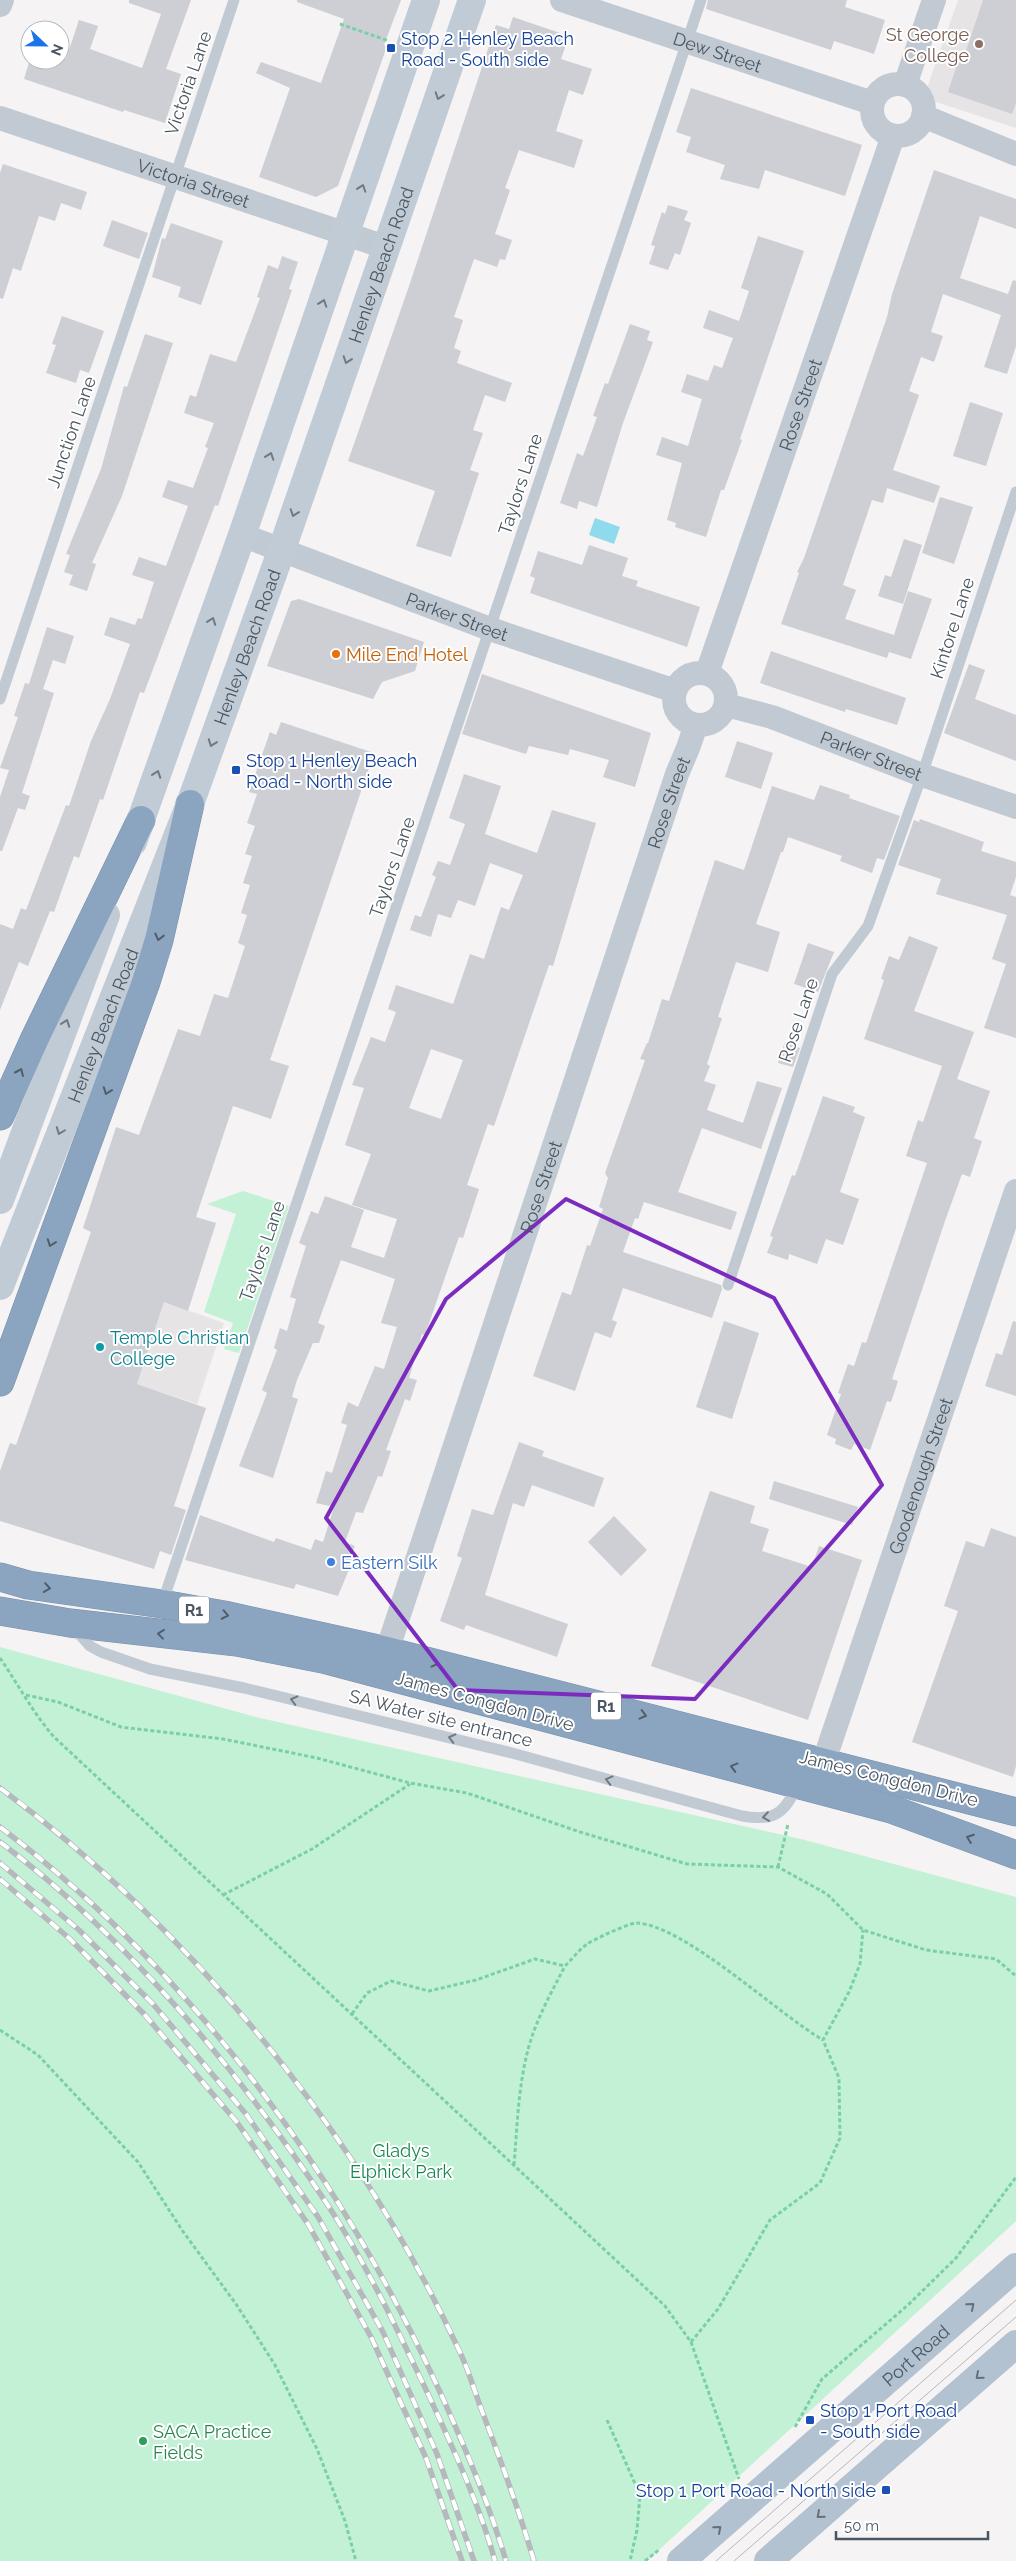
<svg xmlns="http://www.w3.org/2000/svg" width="1016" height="2561" viewBox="0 0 1016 2561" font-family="Raleway,sans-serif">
	<rect width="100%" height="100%" fill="#f5f3f3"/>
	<g fill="#e6e4e5">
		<polygon points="958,0 1016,0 1016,128 933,101 927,88"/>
		<polygon points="164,1302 224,1323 197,1404 137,1384"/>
	</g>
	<g fill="#c3f1d5">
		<polygon points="243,1191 289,1206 239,1353 224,1349 233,1323 204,1312 236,1214 207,1204"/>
		<polygon points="0,1647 260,1718 801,1839 1016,1897 1016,2221 647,2561 0,2561"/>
	</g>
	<polygon fill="#90daee" points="595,518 620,527 614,544 589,535"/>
	<g fill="#cdcfd5" fill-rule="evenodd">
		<polygon points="129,0 191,0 166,69 181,74 165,123 124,110 123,112 24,79 30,59 60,60 60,57 66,59 79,20 98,26 90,49 142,68 161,14 129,3"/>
		<polygon points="297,0 401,0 384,45 387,46 338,186 316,197 259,177 290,88 256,73 261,62 321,83 344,19 297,2"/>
		<polygon points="708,0 847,0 845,7 885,20 874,54 834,41 831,50 706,9"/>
		<polygon points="983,0 1016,0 1016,103 1012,114 948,92 960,56 964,57"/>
		<polygon points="513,17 569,36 561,59 592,69 583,95 569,90 556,131 583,140 574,168 519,150 505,188 510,190 495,234 512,240 505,260 500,259 497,267 474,259 454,317 463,320 454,348 461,351 457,363 512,383 505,402 485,395 473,430 483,433 470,470 479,473 451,557 416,546 435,491 348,461 408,289 496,25 509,29"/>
		<polygon points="691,88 862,145 845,196 765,170 759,189 720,179 725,165 686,152 691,137 676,132"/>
		<polygon points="3,164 87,192 81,210 61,203 55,221 39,216 21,271 13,268 3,299 0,298 0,173"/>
		<polygon points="934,170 1016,199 1016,229 980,216 960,278 1008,294 1013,280 1016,281 1016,346 1007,374 984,367 1001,315 943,294 931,332 943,336 934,362 921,357 909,391 919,395 893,470 940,486 934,503 887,488 883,503 872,500 843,585 856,590 845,619 894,635 908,591 932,599 911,659 889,652 887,658 781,624 799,573 797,572 804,558 887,317 892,294"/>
		<polygon points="668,205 688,211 684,220 691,223 680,255 675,253 668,270 649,264 655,246 651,245 662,212 665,214"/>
		<polygon points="112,220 148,233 139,259 103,246"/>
		<polygon points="171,223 223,241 201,305 178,297 181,287 152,277 162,238 165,239"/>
		<polygon points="758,236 804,251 740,439 742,440 724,490 721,490 706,537 675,527 676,523 667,520 682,463 656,455 662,437 688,446 702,399 681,392 687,374 708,381 714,365 722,368 733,338 703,328 709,310 739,321 749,291 741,288"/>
		<polygon points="282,256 298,262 289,289 292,290 218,506 215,505 144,693 140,692 103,800 100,799 79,858 74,856 54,912 50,911 28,966 19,962 0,1010 0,924 13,929 21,908 26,910 66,805 69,806 91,741 110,699 130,644 104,635 110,617 135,625 138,618 142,619 154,582 132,575 139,557 166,566 188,506 162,497 168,480 193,488 208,448 205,447 214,423 184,413 190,395 196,397 210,354 236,362 260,298 257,297 268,265 278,269"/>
		<polygon points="62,316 104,331 89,373 80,370 76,383 46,373 56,345 52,344"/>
		<polygon points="630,324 650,331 647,340 653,342 623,423 597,507 579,501 577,509 560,503 577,453 583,456 597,417 593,416 599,399 605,383 608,384"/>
		<polygon points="145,334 173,343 122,496 92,563 96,564 87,591 69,585 73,575 64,572 70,555 66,554 101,469 124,386 127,387"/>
		<polygon points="970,402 1003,413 986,466 953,456"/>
		<polygon points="940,497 973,507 954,564 922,553"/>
		<polygon points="904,539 922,545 903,604 878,596 885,575 891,577"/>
		<polygon points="589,545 628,558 622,576 638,581 636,586 700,607 687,647 530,593 535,578 530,576 538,551 582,565"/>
		<polygon points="299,599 424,642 415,671 382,682 373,699 267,666 291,601"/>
		<polygon points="47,627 74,636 65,664 53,660 43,689 54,693 22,793 30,796 25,810 18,808 2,851 0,851 0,797 9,770 0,768 18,717 14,716 25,683 29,684"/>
		<polygon points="771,651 906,698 897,725 846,709 845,712 760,683"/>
		<polygon points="969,664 985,670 975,699 1016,715 1016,761 944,733"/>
		<polygon points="482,674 651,733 635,787 603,777 609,760 570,749 568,755 529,746 526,754 462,734"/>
		<polygon points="281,722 374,753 270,1060 289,1066 271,1119 233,1106 196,1217 216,1223 188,1311 164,1302 137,1384 206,1408 174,1506 186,1510 171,1555 160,1551 154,1569 0,1521 0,1471 10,1443 16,1445 91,1232 83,1228 116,1127 139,1135 178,1029 200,1036 214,994 228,998 245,946 238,943 247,915 241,913 250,885 243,883 252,856 245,854 255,826 247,823 257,794 249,792 270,732 276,735"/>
		<polygon points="737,741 773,753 761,789 725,777"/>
		<path d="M 464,774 L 501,786 L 485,834 L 537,853 L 552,810 L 596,823 L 553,966 L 549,965 L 494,1126 L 488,1124 L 467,1185 L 479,1189 L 463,1238 L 459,1237 L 425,1335 L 422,1334 L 409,1378 L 417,1380 L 410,1401 L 405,1399 L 386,1450 L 391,1451 L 382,1477 L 378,1476 L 363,1513 L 356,1512 L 345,1542 L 355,1546 L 351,1554 L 355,1555 L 338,1596 L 296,1584 L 294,1589 L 185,1560 L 200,1515 L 274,1542 L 276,1538 L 311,1550 L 315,1539 L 323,1542 L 334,1507 L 316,1503 L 326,1471 L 332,1473 L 347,1425 L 341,1423 L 348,1402 L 358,1407 L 375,1366 L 384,1369 L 397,1327 L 381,1323 L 395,1279 L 341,1260 L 318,1323 L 325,1326 L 319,1343 L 313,1343 L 297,1380 L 292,1397 L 298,1399 L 273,1478 L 239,1466 L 267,1393 L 262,1390 L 277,1350 L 274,1348 L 280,1328 L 287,1331 L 296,1299 L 290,1297 L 306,1246 L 299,1243 L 311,1211 L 318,1214 L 325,1196 L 364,1210 L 351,1247 L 384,1258 L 397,1219 L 352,1205 L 371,1154 L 345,1145 L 364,1088 L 352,1085 L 371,1037 L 385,1042 L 396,1012 L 388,1009 L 396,985 L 453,1004 L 470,954 L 484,959 L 501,907 L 509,910 L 523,875 L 490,863 L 475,906 L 458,900 L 451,918 L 438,914 L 431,937 L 410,930 L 415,915 L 421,917 L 436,877 L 432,875 L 438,861 L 450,865 L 465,824 L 449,818 ZM 431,1049 L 463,1060 L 441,1119 L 409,1108 Z"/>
		<polygon points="820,785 850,795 849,798 900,816 884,860 877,858 872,873 840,861 842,856 788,837 783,852 781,852 756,924 780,932 768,972 736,962 718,1017 722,1018 707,1064 710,1066 704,1081 716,1085 707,1110 743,1123 757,1081 782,1088 761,1149 702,1128 678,1192 737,1212 731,1230 644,1202 638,1219 635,1218 623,1252 721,1285 722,1289 712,1318 623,1288 612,1320 617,1322 611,1338 595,1332 575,1391 533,1376 562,1292 571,1295 587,1245 590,1246 603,1209 599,1207 608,1178 605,1173 645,1060 640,1059 647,1043 648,1043 662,999 669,1001 715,860 744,870 772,786 814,800"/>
		<polygon points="920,819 984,842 981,851 1016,862 1016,877 1010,895 1016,897 1016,1038 984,1028 1006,964 992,959 1007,915 936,894 941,879 898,865 914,820 919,822"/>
		<polygon points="909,936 938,947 914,1011 974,1032 957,1079 990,1091 974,1138 982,1141 970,1177 962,1174 945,1221 892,1379 898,1381 891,1402 887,1401 870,1450 854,1444 851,1450 835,1444 836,1439 827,1435 841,1394 838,1393 848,1364 854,1366 862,1342 866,1343 927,1163 906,1156 918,1120 923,1122 942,1066 864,1039 884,980 881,979 889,956 899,960"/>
		<polygon points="808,943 834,952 818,992 794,984"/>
		<polygon points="785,1042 800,1048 793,1067 778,1063"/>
		<polygon points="823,1096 855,1107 853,1112 865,1117 840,1192 859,1199 843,1245 826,1239 817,1264 789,1254 788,1260 767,1253 773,1237 770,1236 792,1175 795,1176"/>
		<polygon points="724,1321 759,1333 732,1419 696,1407"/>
		<polygon points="1013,1321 1016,1322 1016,1396 985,1386 996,1353 1002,1355"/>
		<polygon points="519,1442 544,1451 542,1456 604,1478 594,1507 532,1485 524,1507 513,1503 485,1595 568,1624 557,1657 466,1625 464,1630 440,1621 462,1558 457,1556 472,1509 493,1515"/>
		<polygon points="774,1481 858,1507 852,1525 769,1499"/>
		<polygon points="710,1491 755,1506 750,1523 769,1529 762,1551 812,1567 819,1546 862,1560 808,1720 651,1666"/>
		<polygon points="614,1516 647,1550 621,1576 588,1542"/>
		<polygon points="991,1528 1016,1537 1016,1766 1013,1777 912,1742 958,1611 944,1606 966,1541 984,1547"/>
	</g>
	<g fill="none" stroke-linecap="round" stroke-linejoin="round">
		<g stroke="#7690ad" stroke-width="29">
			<g id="highway">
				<polyline points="0,1116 35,1038 141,820"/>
				<polyline points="0,1382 146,982 159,940 190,804"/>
				<polyline points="0,1577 28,1585 162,1604 224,1615 387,1651 1016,1812"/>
				<polyline points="0,1611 70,1623 237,1642 323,1659 891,1809 1016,1855"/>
			</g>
		</g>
		<g stroke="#7ad0a6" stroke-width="3" stroke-dasharray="4 2.5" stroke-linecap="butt">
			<polyline points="340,24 389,41"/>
			<path d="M 0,1658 C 18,1684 33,1713 54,1737 L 665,2306 L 691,2342 L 739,2479"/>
			<polyline points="26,1695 58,1702 121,1727 223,1739 317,1758 410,1783 467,1793 580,1832 687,1864 778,1867 827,1894 863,1930 926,1950 996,1959 1016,1976"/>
			<polyline points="778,1867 788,1824"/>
			<polyline points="223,1895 312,1849 410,1784"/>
			<path d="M 352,2014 L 367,1993 L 391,1981 L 429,1991 L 476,1980 L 535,1959 L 565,1966 C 572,1959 579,1950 587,1944 C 593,1940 629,1923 636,1923 C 683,1924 778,2014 823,2040"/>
			<polyline points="0,2030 38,2055 138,2162 182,2230 236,2304 275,2365 317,2449 345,2521 356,2561"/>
			<path d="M 514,2165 C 517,2129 518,2093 526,2058 C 533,2025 550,1995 565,1966"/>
			<polyline points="691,2342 718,2309 770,2220 820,2183 840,2138 839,2078 823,2040 849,1992 860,1964 863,1930"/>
			<polyline points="607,2420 640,2495 637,2530 630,2561"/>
			<polyline points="795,2427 822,2379 908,2305 956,2258 1016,2177"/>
			<polyline points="645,2561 660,2549"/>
		</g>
		<g stroke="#c1cad2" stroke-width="11">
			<polyline points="0,699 234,0"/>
			<polyline points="728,1285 832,974 868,926 922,775 1016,492"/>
			<polyline points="162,1604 701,0"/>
			<path d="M 73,1627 L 90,1646 L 101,1652 L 150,1669 L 244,1688 L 512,1753 L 742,1816 C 775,1822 784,1813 798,1785"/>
		</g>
		<g stroke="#c1cad2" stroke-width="24">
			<path id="s1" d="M 562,0 L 872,103"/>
			<polyline points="0,5 2,0"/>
			<circle cx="898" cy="110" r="26"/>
			<polyline points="905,85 934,0"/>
			<polyline points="923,116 1016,154"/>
			<path id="s2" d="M 0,118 L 385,247"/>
			<path id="s3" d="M 242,535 L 490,629 L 675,691"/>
			<path id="s4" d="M 707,673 L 893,136"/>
			<circle cx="700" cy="699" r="26"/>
			<path id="s5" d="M 726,705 L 772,717 L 922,775 L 1016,807"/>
			<path id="s6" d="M 387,1651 L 677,774 L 688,748 L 696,725"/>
			<path id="s7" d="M 824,1761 L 1016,1191"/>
		</g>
		<g stroke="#c1cbd6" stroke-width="28">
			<polyline points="133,842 242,535 426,0"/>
			<polyline points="0,1200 106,915"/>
			<path id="s8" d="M 0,1286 L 190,804 L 282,549 L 472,0"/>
		</g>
		<g stroke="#b3c2d1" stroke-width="28">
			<path id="s9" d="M 681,2561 L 1016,2267"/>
			<polyline points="768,2561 1016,2344"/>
		</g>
		<use href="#highway" stroke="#8ba5c1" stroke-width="28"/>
		<g stroke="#b5b8bd" stroke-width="1">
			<polyline points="716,2561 1016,2300"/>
			<polyline points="734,2561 1016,2317"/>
		</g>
		<g stroke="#b5b8bd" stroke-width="5.5">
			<g id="rail">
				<path d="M 0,1788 C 192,1930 357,2132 458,2348 C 468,2368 474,2390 482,2411 C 501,2461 519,2510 534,2561"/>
				<path d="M 0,1827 C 192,1972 340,2174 440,2392 C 465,2447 489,2503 506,2561"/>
				<path d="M 0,1842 C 128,1938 242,2074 329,2207 C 367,2265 399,2333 429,2396 C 453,2448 480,2506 495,2561"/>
				<polyline points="0,1863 79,1930 153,2004 246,2114 318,2217 383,2332 437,2454 474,2561"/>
				<polyline points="0,1879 70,1939 144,2014 236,2121 308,2224 371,2337 426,2458 462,2561"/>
			</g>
		</g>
		<use href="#rail" stroke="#fff" stroke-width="4" stroke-dasharray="11" stroke-linecap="butt"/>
	</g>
	<defs><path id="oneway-chevron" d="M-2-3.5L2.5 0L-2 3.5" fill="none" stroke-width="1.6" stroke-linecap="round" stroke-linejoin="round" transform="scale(1.25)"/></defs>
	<g stroke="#6e7984">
		<use href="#oneway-chevron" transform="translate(439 96) rotate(109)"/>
		<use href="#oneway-chevron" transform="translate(362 188) rotate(-71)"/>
		<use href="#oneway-chevron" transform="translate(323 303) rotate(-71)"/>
		<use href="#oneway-chevron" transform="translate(347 360) rotate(109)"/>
		<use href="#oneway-chevron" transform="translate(270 456) rotate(-71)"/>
		<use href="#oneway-chevron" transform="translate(294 513) rotate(109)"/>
		<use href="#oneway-chevron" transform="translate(212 621) rotate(-70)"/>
		<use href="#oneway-chevron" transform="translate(212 743) rotate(110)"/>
		<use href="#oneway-chevron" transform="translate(157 774) rotate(-70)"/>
		<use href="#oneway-chevron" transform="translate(66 1023) rotate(-70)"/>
		<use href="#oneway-chevron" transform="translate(60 1131) rotate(111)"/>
	</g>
	<g stroke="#505e6b">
		<use href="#oneway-chevron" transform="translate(159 937) rotate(104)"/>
		<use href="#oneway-chevron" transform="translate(20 1072) rotate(-66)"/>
		<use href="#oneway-chevron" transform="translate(107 1091) rotate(110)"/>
		<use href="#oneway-chevron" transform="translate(51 1243) rotate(110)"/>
		<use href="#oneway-chevron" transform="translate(47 1588) rotate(9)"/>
		<use href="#oneway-chevron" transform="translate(225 1615) rotate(12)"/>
		<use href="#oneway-chevron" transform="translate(161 1634) rotate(-173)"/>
		<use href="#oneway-chevron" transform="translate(435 1663) rotate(14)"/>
		<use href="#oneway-chevron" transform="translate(643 1715) rotate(14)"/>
		<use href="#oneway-chevron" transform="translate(734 1767) rotate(-165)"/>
		<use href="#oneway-chevron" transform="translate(970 1838) rotate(-160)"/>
	</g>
	<g stroke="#6e7983">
		<use href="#oneway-chevron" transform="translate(294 1700) rotate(-166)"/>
		<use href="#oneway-chevron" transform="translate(452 1738) rotate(-166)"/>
		<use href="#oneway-chevron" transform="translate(609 1780) rotate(-165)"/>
		<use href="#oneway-chevron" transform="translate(766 1817) rotate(172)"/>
	</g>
	<g stroke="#64717d">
		<use href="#oneway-chevron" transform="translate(971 2306) rotate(-41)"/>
		<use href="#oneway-chevron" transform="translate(979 2376) rotate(139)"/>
		<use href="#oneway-chevron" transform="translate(820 2515) rotate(139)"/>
		<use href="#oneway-chevron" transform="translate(718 2529) rotate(-41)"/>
	</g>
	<path fill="none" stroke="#7b2cbf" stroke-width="4" stroke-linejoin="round" d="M 566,1199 L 774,1298 L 882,1485 L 695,1699 L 458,1690 L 326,1518 L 446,1299 Z"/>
	<circle fill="#8d6e63" stroke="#fff" stroke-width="2" cx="979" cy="44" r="5"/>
	<g fill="#1a4fb4" stroke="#fff" stroke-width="2">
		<rect x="386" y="43" width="10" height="10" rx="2.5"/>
		<rect x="231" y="765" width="10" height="10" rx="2.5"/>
		<rect x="805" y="2415" width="10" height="10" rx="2.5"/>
		<rect x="881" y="2485" width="10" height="10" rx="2.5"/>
	</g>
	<circle fill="#e8710a" stroke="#fff" stroke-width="2" cx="336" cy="654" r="5"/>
	<circle fill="#0f9aa8" stroke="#fff" stroke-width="2" cx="100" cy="1347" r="5"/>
	<circle fill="#3f7fe0" stroke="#fff" stroke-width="2" cx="331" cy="1562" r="5"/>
	<circle fill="#2e9e5b" stroke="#fff" stroke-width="2" cx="143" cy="2441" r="5"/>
	<g text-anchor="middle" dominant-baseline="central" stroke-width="4" stroke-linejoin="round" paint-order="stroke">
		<g fill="#fff" stroke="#808990" stroke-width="1">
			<rect x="179" y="1596.5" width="30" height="27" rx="4"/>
			<rect x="591" y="1692.5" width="30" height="27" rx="4"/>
		</g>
		<g font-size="16" font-weight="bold" fill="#4a5661">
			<text x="194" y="1610">R1</text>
			<text x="606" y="1706">R1</text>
		</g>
		<g font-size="18" fill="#785e54" stroke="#fff" text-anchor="end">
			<text x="969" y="34">St George<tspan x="969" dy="21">College</tspan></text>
		</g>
		<g font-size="18" fill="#164399" stroke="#fff" text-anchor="start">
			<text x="401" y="38">Stop 2 Henley Beach<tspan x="401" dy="21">Road - South side</tspan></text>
			<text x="246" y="760">Stop 1 Henley Beach<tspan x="246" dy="21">Road - North side</tspan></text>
			<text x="820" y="2410">Stop 1 Port Road<tspan x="820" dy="21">- South side</tspan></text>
			<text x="876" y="2490" text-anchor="end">Stop 1 Port Road - North side</text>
		</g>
		<g font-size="18" fill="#4a5661" stroke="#fff">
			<text stroke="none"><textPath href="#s1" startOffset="164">Dew Street</textPath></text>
			<text transform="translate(188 83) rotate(-71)">Victoria Lane</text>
			<text stroke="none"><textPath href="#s2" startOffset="204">Victoria Street</textPath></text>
			<text stroke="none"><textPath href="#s8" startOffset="1090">Henley Beach Road</textPath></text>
			<text stroke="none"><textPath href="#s4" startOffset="284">Rose Street</textPath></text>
			<text transform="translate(71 432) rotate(-71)">Junction Lane</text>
			<text transform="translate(520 484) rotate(-72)">Taylors Lane</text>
			<text stroke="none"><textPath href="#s3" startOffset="230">Parker Street</textPath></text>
			<text transform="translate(952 628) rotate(-72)">Kintore Lane</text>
			<text stroke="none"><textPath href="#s8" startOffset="685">Henley Beach Road</textPath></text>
			<text stroke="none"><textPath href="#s5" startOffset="154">Parker Street</textPath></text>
			<text stroke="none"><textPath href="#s6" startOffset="894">Rose Street</textPath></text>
			<text transform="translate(392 867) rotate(-71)">Taylors Lane</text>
			<text transform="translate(798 1020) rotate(-71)">Rose Lane</text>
			<text stroke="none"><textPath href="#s8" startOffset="280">Henley Beach Road</textPath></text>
			<text stroke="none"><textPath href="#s6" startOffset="489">Rose Street</textPath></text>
			<text transform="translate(262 1251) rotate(-71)">Taylors Lane</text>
			<text stroke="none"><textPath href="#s7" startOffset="301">Goodenough Street</textPath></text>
			<text transform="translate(485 1701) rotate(15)">James Congdon Drive</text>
			<text transform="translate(441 1718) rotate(14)">SA Water site entrance</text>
			<text transform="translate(889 1778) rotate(14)">James Congdon Drive</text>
			<text stroke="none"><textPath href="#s9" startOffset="312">Port Road</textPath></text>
		</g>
		<g font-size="18" fill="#c56008" stroke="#fff" text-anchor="start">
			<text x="346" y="654">Mile End Hotel</text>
		</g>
		<g font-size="18" fill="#0d838f" stroke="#fff" text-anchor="start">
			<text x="110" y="1337">Temple Christian<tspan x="110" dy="21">College</tspan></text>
		</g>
		<g font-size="18" fill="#366cbe" stroke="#fff" text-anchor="start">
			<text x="341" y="1562">Eastern Silk</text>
		</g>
		<g font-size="18" fill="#17864f" stroke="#fff">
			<text x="401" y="2150">Gladys<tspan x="401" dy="21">Elphick Park</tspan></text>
		</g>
		<g font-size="18" fill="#27864d" stroke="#fff" text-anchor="start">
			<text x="153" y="2431">SACA Practice<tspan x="153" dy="21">Fields</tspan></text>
		</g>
	</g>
	<g transform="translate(45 45) rotate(112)"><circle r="24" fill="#ffffff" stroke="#b7bbc0"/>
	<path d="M0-4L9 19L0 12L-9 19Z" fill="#1a73e8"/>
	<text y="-8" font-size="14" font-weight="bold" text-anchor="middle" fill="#4a5661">N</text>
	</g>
	<path d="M836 2531v8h152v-8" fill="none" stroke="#4a5661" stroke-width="2.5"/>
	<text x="844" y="2531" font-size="15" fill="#4a5661" stroke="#ffffff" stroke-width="4" paint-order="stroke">50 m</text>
</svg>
